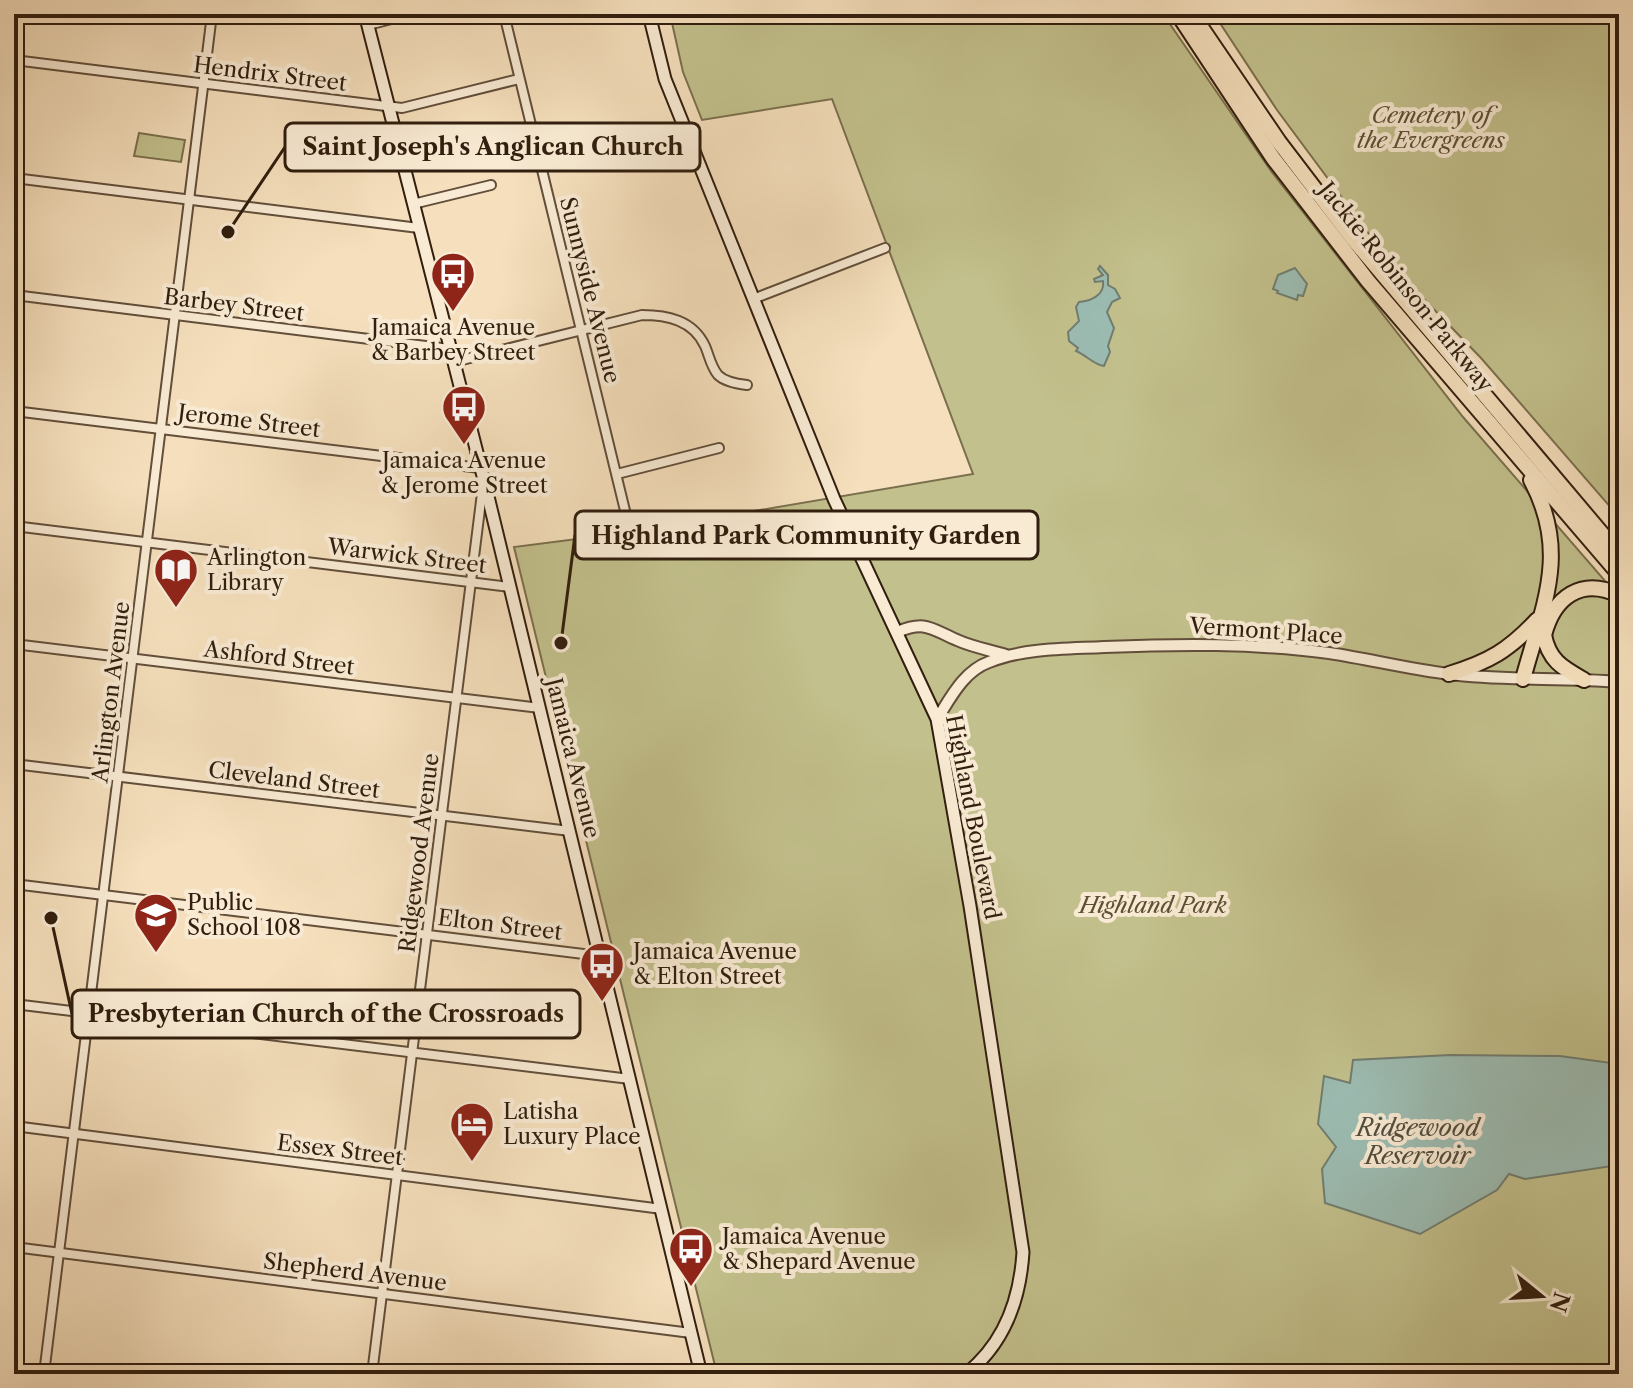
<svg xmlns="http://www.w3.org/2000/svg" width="1633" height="1388" viewBox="0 0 1633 1388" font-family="'Libre Caslon Text',serif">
	<rect width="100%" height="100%" fill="#f5dfbc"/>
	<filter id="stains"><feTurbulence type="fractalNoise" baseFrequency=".0025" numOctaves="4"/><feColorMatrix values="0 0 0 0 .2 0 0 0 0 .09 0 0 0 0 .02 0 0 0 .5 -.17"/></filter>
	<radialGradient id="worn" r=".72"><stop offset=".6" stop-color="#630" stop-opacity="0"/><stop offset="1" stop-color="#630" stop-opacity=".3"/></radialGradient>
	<g fill="#c2c08c" stroke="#7a6f4d" stroke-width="2">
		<polygon points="670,14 1163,14 1271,171 1463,417 1619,597 1619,1374 717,1374 514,547 624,533 973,474 832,99 702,120 683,72"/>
		<polygon points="1214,14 1619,14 1619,517 1481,358 1395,269 1277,110"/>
		<polygon points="139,133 185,140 181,162 134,156"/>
	</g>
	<g fill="#9cbcb2" stroke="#717d70" stroke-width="2">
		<path d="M 1100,266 L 1108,275 L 1108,285 L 1115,289 L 1120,298 L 1112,302 L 1107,312 L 1114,328 L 1108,346 L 1110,352 L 1104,366 C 1094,365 1086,355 1076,351 L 1078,348 L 1069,341 L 1068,332 L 1079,321 L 1076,307 L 1079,302 C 1091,301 1105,295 1103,281 L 1095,282 L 1094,279 L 1103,275 L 1098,269 Z"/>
		<polygon points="1295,268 1307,284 1303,296 1298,295 1297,300 1277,293 1278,291 1273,289 1278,275"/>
		<polygon points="1450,1055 1560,1056 1619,1064 1619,1165 1525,1179 1509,1174 1497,1190 1420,1234 1325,1203 1322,1169 1336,1147 1318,1124 1324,1076 1350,1083 1353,1060"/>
	</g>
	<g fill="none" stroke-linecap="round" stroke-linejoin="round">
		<g stroke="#624e3a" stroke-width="12">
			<g id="minor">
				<polyline points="504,14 629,527"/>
				<polyline points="368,25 411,14"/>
				<polyline points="14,60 402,108 519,79"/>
				<polyline points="14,178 419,228"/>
				<polyline points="413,204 491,185"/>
				<polyline points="14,295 450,349"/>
				<polyline points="753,299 885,248"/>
				<path d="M 454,362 L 642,315 C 667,315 693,320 705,346 C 709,355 711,367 718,375 C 725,382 738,384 747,385"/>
				<polyline points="14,411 480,468"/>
				<polyline points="617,474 719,448"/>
				<polyline points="14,526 510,587"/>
				<polyline points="14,644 540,708"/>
				<polyline points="14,764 570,831"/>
				<polyline points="14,884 600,956"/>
				<polyline points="14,1004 630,1079"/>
				<polyline points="14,1126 662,1209"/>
				<polyline points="14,1247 691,1333"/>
				<polyline points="14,1371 40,1374"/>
				<polyline points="44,1374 212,14"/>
				<polyline points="372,1374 483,485"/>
			</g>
		</g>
		<g stroke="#624e3a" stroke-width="14">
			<g id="tertiary">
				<path d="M 897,632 C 926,620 931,629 957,640 C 972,647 990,650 1006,655"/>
				<path d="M 937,719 C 951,697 964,671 989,662 C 1024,648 1067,649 1104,647 C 1178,644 1254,643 1329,653 C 1369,659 1408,669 1449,674 C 1505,681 1562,677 1619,682"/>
			</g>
		</g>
		<g stroke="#311e0e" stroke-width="15">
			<g id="secondary">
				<polyline points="365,14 484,480 701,1374"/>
				<path d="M 649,14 L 665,79 L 834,499 L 937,719 L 970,906 L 1023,1252 C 1020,1300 1005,1343 966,1374"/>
			</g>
		</g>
		<g stroke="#311e0e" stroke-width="18">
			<g id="motorway">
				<polyline points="1178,14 1273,158 1368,281 1619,574"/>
				<polyline points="1192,14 1279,142 1353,239 1619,554"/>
				<path d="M 1544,635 C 1554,597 1581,577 1619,595"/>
				<path d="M 1544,635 C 1549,661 1563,668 1584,680"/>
				<path d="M 1449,674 C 1489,662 1509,650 1537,620"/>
				<path d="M 1523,679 C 1543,605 1570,553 1531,480"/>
			</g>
		</g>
		<use href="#minor" stroke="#f8ead3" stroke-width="8"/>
		<use href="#tertiary" stroke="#f8ead3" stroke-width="10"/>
		<use href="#secondary" stroke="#f8ead3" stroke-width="11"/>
		<use href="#motorway" stroke="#f5dfbc" stroke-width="14"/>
	</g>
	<defs>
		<g id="bus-pin" transform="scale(2.3)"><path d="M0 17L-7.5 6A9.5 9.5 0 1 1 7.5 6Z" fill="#8f2418" stroke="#f8ead3"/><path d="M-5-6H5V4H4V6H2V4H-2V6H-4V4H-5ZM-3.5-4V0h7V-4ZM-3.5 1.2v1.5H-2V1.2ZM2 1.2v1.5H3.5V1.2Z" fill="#fff"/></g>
		<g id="library-pin" transform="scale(2.3)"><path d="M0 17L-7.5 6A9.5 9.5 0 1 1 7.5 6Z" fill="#8f2418" stroke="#f8ead3"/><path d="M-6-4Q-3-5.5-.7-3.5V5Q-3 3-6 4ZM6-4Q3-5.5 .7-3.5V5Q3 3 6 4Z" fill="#fff"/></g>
		<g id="school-pin" transform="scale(2.3)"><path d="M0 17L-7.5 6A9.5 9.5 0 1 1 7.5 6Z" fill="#8f2418" stroke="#f8ead3"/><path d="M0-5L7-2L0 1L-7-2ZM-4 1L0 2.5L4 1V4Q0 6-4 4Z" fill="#fff"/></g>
		<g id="hotel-pin" transform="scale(2.3)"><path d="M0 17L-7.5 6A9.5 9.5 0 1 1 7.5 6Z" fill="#8f2418" stroke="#f8ead3"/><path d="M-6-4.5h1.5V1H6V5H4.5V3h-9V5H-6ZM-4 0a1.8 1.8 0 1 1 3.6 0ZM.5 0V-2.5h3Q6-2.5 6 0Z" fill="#fff"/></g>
	</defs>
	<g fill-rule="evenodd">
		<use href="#bus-pin" x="453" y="274"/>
		<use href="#bus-pin" x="464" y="407"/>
		<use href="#library-pin" x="176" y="570"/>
		<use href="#school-pin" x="156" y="915"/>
		<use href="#bus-pin" x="602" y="964"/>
		<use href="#hotel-pin" x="472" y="1124"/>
		<use href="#bus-pin" x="691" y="1249"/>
	</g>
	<g text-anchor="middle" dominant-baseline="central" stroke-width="8" stroke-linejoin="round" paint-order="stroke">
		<g font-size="22" fill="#311e0e" stroke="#f8ead3">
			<text transform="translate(270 74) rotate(7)">Hendrix Street</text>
			<text transform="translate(1406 287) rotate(51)">Jackie Robinson Parkway</text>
			<text transform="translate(590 290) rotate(76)">Sunnyside Avenue</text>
			<text transform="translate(234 305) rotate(7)">Barbey Street</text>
			<text transform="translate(249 421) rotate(7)">Jerome Street</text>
			<text transform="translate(407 556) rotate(7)">Warwick Street</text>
			<text transform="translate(1266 631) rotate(4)">Vermont Place</text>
			<text transform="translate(279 658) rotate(7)">Ashford Street</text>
			<text transform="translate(111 692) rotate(-83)">Arlington Avenue</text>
			<text transform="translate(573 758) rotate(76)">Jamaica Avenue</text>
			<text transform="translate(294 780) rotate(7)">Cleveland Street</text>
			<text transform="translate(973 817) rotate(79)">Highland Boulevard</text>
			<text transform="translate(419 853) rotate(-83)">Ridgewood Avenue</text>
			<text transform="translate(500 925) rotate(7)">Elton Street</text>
			<text transform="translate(340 1150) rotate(7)">Essex Street</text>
			<text transform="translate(355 1272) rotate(7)">Shepherd Avenue</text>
		</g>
		<g font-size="22" font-style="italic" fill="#5c4f34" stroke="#f8ead3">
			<text x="1431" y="115">Cemetery of<tspan x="1431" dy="25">the Evergreens</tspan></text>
			<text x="1153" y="905">Highland Park</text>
		</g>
		<g font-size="22" fill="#311e0e" stroke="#f8ead3" text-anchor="start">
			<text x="453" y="327" text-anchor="middle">Jamaica Avenue<tspan x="453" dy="25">&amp; Barbey Street</tspan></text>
			<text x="464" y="460" text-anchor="middle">Jamaica Avenue<tspan x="464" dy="25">&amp; Jerome Street</tspan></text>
			<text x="207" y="557">Arlington<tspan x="207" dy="25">Library</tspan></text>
			<text x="187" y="902">Public<tspan x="187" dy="25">School 108</tspan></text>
			<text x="633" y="951">Jamaica Avenue<tspan x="633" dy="25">&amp; Elton Street</tspan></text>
			<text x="503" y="1111">Latisha<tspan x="503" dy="25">Luxury Place</tspan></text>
			<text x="722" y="1236">Jamaica Avenue<tspan x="722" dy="25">&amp; Shepard Avenue</tspan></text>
		</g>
		<g font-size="24" font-style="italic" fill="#514d3f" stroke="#f8ead3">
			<text x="1418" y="1127">Ridgewood<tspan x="1418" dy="28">Reservoir</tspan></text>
		</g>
	</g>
	<path fill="none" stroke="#311e0e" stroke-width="3" d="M228 232L285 147M561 643L575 535M51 918L72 1014"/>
	<g fill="#311e0e" stroke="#f8ead3" stroke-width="3">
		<circle cx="228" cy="232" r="8"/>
		<circle cx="561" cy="643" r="8"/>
		<circle cx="51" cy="918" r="8"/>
	</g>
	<g fill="#f8ead3" stroke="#311e0e" stroke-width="3">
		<rect x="285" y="123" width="415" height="48" rx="8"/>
		<rect x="575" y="511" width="463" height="48" rx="8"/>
		<rect x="72" y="990" width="508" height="48" rx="8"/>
	</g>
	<g font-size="24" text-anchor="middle" font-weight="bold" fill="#311e0e">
		<text x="493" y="155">Saint Joseph's Anglican Church</text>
		<text x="806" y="544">Highland Park Community Garden</text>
		<text x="326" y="1022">Presbyterian Church of the Crossroads</text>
	</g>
	<rect width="1633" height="1388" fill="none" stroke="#f5dfbc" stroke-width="48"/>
	<rect x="16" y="16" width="1601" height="1356" fill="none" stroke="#311e0e" stroke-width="4"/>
	<rect x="24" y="24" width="1585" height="1340" fill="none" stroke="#311e0e" stroke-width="2"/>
	<g transform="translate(1541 1296) rotate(108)" stroke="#f8ead3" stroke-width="6" paint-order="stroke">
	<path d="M0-6L14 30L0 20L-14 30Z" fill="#311e0e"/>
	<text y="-12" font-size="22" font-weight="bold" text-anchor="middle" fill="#311e0e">N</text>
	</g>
	<rect width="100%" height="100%" filter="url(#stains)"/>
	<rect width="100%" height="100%" fill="url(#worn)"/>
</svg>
